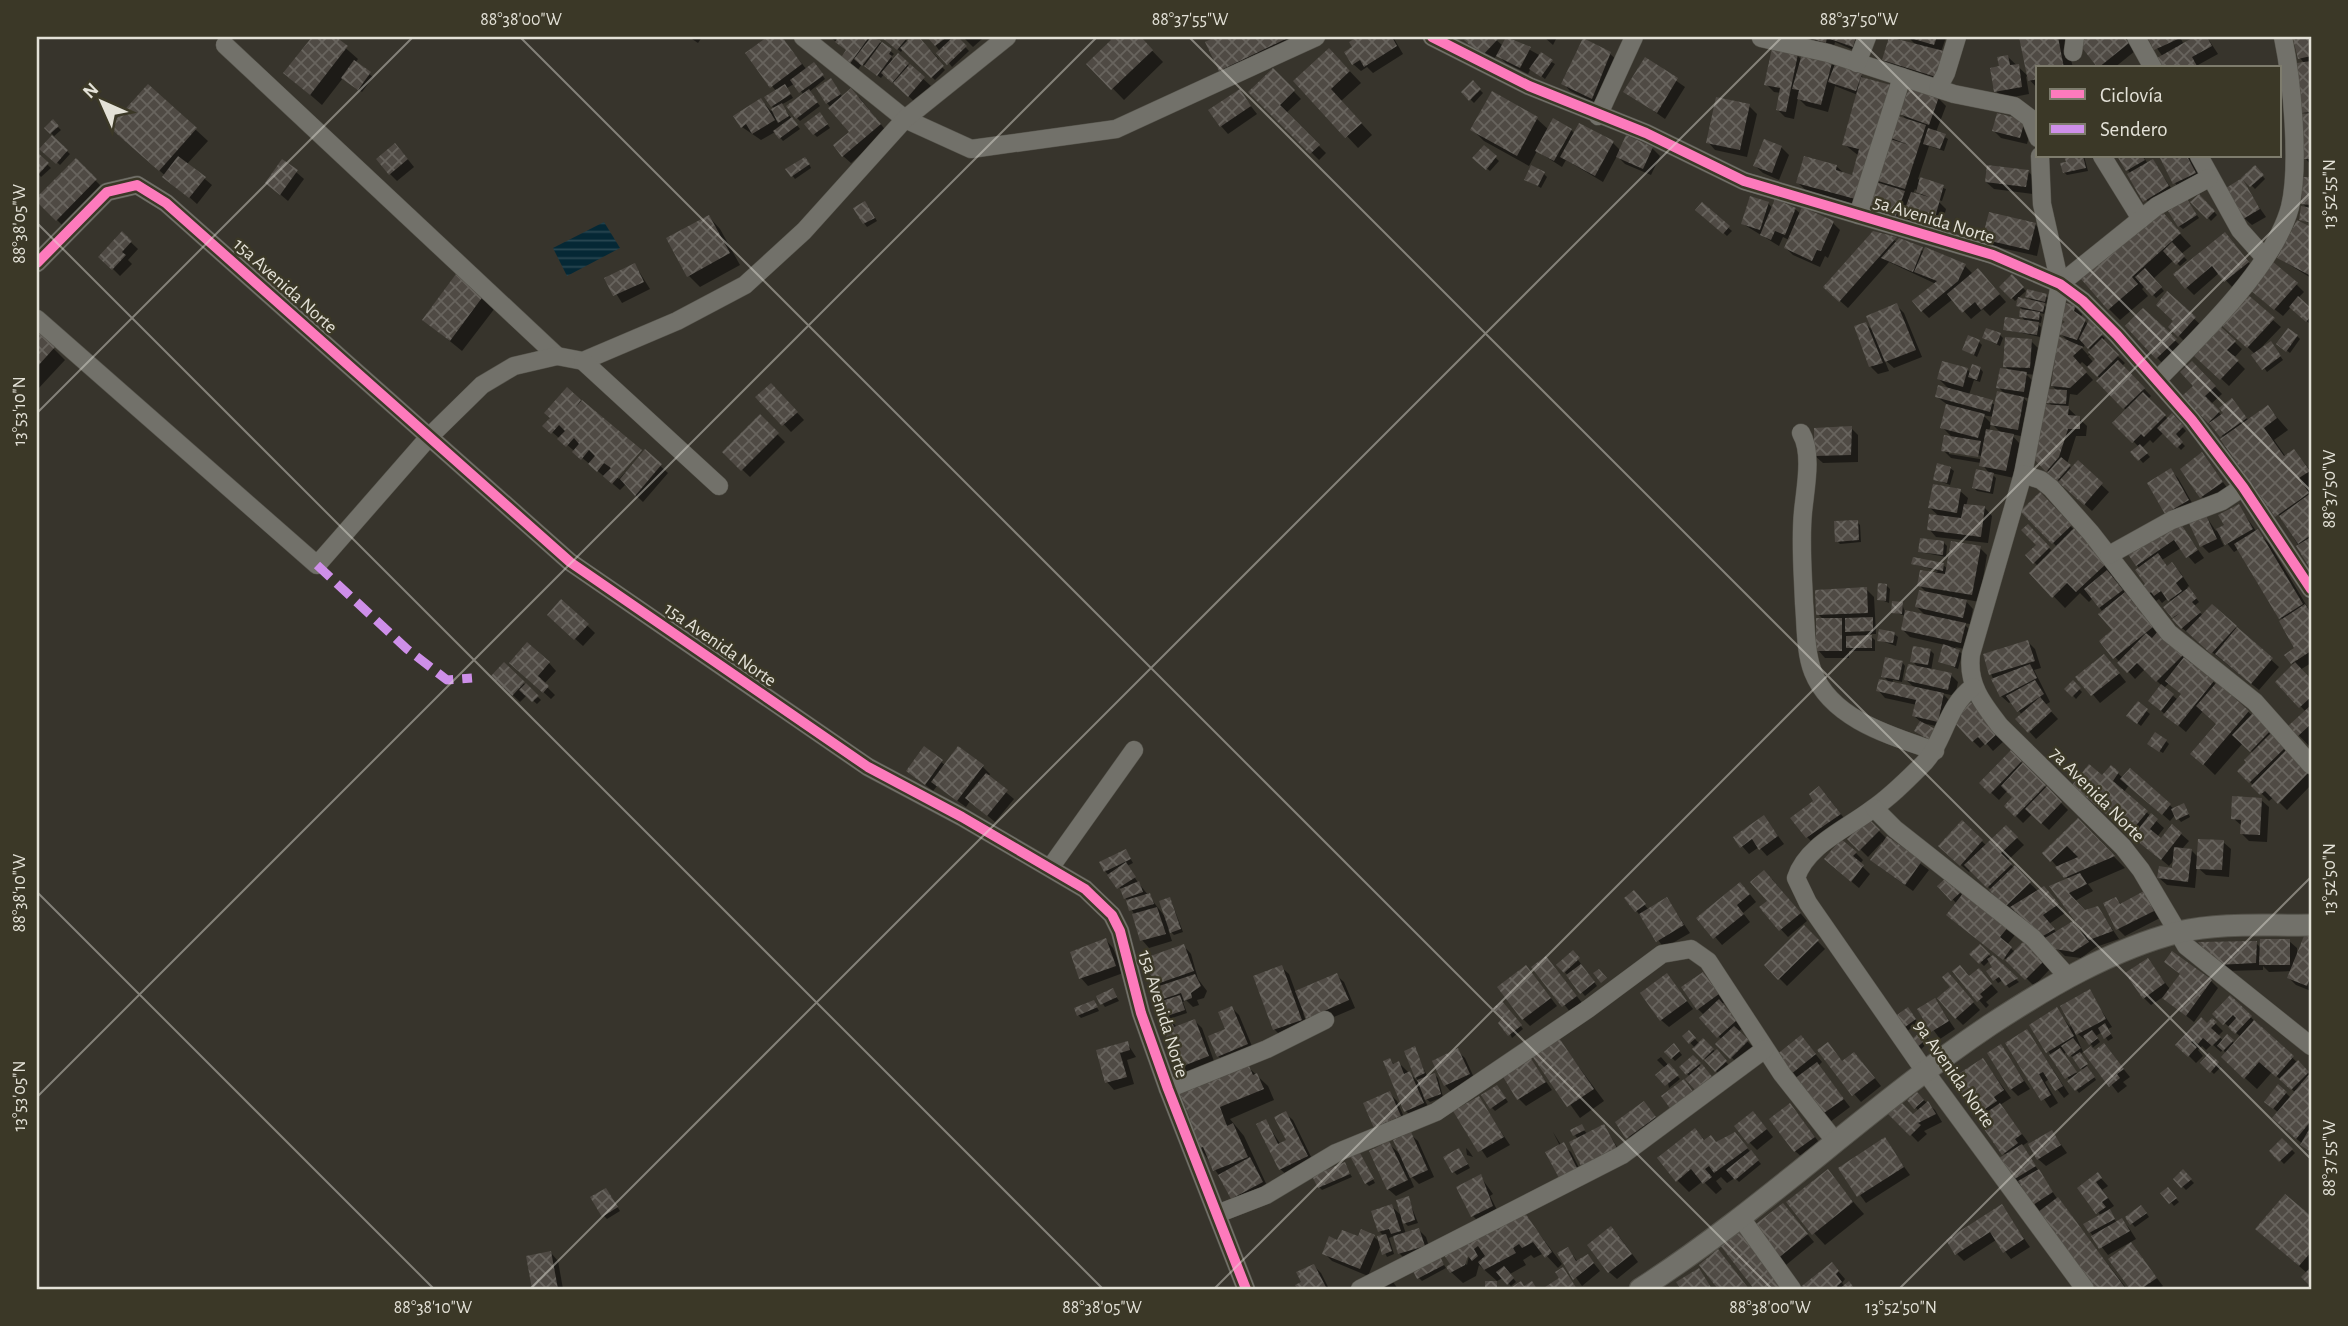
<svg xmlns="http://www.w3.org/2000/svg" width="2348" height="1326" viewBox="0 0 2348 1326" font-family="'Alegreya Sans',sans-serif">
	<defs>
		<pattern id="water-rules" width="6" height="5" patternUnits="userSpaceOnUse" patternTransform="scale(1.75)"><rect width="6" height="5" fill="#052835"/><path d="M0 2.5h6" fill="none" stroke="#294752"/></pattern>
		<pattern id="building-cross-hatch" width="8" height="8" patternUnits="userSpaceOnUse" patternTransform="scale(1.75)"><rect width="8" height="8" fill="#4f4a44"/><path d="M0 0l8 8M0 8l8-8" fill="none" stroke="#68645e"/></pattern>
	</defs>
	<rect width="100%" height="100%" fill="#37342c"/>
	<polygon fill="url(#water-rules)" points="604,222 620,248 567,276 553,248"/>
	<g fill="#0007" fill-rule="evenodd">
		<polygon points="314,37 333,37 358,59 355,63 373,77 362,92 343,78 322,105 285,73"/>
		<polygon points="689,37 702,37 698,43"/>
		<polygon points="770,37 781,37 807,70 817,68 825,79 809,92 820,106 800,121 797,118 804,95 794,84 787,88 793,98 781,105 800,129 783,141 775,132 761,140 742,127 761,100 771,111 775,109 772,106 776,91 747,54"/>
		<polygon points="830,37 867,37 870,40 873,37 894,54 891,57 894,61 898,56 931,86 916,103 884,74 881,78 862,64 857,71 850,66 848,51"/>
		<polygon points="883,37 903,37 908,42 917,37 939,59 937,62 945,70 935,80 903,49 901,52"/>
		<polygon points="929,37 956,37 969,51 952,67"/>
		<polygon points="963,37 981,37 982,39 973,47"/>
		<polygon points="1111,37 1139,37 1163,62 1124,100 1089,64 1114,40"/>
		<polygon points="1219,37 1314,37 1232,82 1221,70 1207,42"/>
		<polygon points="1361,37 1393,37 1403,54 1373,73 1367,67 1361,71 1353,64 1355,48 1351,43"/>
		<polygon points="1469,37 1493,37 1503,46 1507,37 1555,64 1545,79 1531,68 1528,74 1506,63 1497,55 1491,62 1467,40"/>
		<polygon points="1544,37 1557,37 1553,45"/>
		<polygon points="1787,37 1866,37 1860,53 1835,42 1833,50"/>
		<polygon points="1891,37 1901,37 1900,40 1916,45 1908,37 1946,37 1941,52 1943,83 1891,67 1884,60"/>
		<polygon points="2020,37 2066,37 2073,68 2038,68 2038,89 2026,76 2029,94 2003,99 1996,91 2001,67 2008,57 2029,77"/>
		<polygon points="2091,37 2124,37 2135,51 2114,68 2101,68 2081,44"/>
		<polygon points="2149,37 2180,37 2184,45 2198,37 2207,37 2218,54 2198,65 2200,68 2165,68 2160,58 2163,57"/>
		<polygon points="2302,37 2311,37 2311,165 2305,158 2307,115 2303,112 2305,64 2300,58"/>
		<polygon points="1610,54 1618,61 1599,105 1570,91 1563,83"/>
		<path d="M 1797,55 L 1802,60 L 1831,64 L 1861,75 L 1896,119 L 1909,122 L 1901,114 L 1938,98 L 1946,106 L 1936,132 L 1948,139 L 1944,151 L 1929,146 L 1918,179 L 1946,189 L 1942,201 L 1936,199 L 1946,209 L 1940,232 L 1912,224 L 1905,217 L 1904,222 L 1878,213 L 1871,207 L 1870,211 L 1810,194 L 1798,183 L 1836,166 L 1845,174 L 1853,177 L 1859,156 L 1844,144 L 1858,95 L 1835,86 L 1828,112 L 1806,106 L 1798,98 L 1794,119 L 1785,117 L 1778,110 L 1781,93 L 1774,92 L 1766,84 ZM 1915,189 L 1924,197 L 1913,194 Z"/>
		<polygon points="1645,59 1685,87 1665,119 1625,91"/>
		<polygon points="1341,62 1361,83 1341,101 1372,135 1358,148 1296,81"/>
		<polygon points="1273,70 1301,99 1286,113 1326,153 1319,160 1251,92"/>
		<polygon points="1473,83 1483,93 1474,103 1463,92"/>
		<polygon points="834,84 843,98 859,97 887,132 851,163 843,156 851,132 827,103"/>
		<polygon points="148,86 208,141 187,164 212,185 197,204 123,138"/>
		<polygon points="1239,91 1257,114 1228,134 1221,126"/>
		<polygon points="1749,106 1757,114 1747,157 1715,150 1708,142"/>
		<polygon points="823,118 830,128 817,137 814,134"/>
		<polygon points="1537,119 1549,130 1571,130 1575,134 1613,143 1621,151 1652,148 1660,156 1651,175 1625,164 1617,156 1603,182 1566,160 1562,167 1537,151 1529,166 1484,141 1473,130"/>
		<polygon points="2024,121 2031,129 2027,144 2001,138 1994,131"/>
		<polygon points="56,125 61,130 52,138 70,154 60,165 42,149 54,136 46,128"/>
		<polygon points="1484,147 1499,161 1490,171 1474,158"/>
		<polygon points="1781,147 1789,155 1779,180 1763,173 1755,166"/>
		<polygon points="402,152 414,167 397,181 390,174"/>
		<polygon points="37,155 51,168 41,177 37,173"/>
		<polygon points="2066,156 2084,156 2088,171 2067,175 2064,172 2068,163"/>
		<polygon points="2119,156 2143,156 2148,164 2153,161 2175,194 2152,208"/>
		<polygon points="2161,156 2191,156 2206,184 2186,195 2175,183"/>
		<polygon points="76,161 103,188 64,227 37,200"/>
		<polygon points="808,162 811,168 795,179 792,175"/>
		<polygon points="2255,167 2265,179 2255,189 2244,178"/>
		<polygon points="2028,171 2035,179 2033,194 1994,189 1986,182"/>
		<polygon points="296,172 304,179 288,201 267,183"/>
		<polygon points="1544,174 1547,177 1541,188 1526,179"/>
		<polygon points="2305,179 2311,179 2311,224 2300,219 2308,209 2303,204"/>
		<polygon points="2241,181 2266,217 2252,225 2244,218"/>
		<polygon points="2199,196 2217,215 2211,221 2193,202"/>
		<polygon points="1768,203 1773,209 1795,209 1801,214 1833,223 1840,230 1828,258 1825,256 1820,267 1793,255 1786,248 1789,240 1783,237 1779,246 1743,224"/>
		<polygon points="1702,204 1732,231 1727,236 1698,209"/>
		<polygon points="2190,205 2199,218 2183,229 2179,226"/>
		<polygon points="868,206 877,221 867,227 864,223"/>
		<polygon points="2160,212 2191,246 2181,254 2187,260 2180,266 2174,260 2153,279 2164,291 2156,298 2145,286 2142,289 2148,296 2120,320 2109,309"/>
		<polygon points="709,217 720,229 740,265 700,287 689,276"/>
		<polygon points="2298,222 2311,229 2311,278 2279,258"/>
		<polygon points="2035,224 2042,232 2037,256 1992,246 1984,239"/>
		<polygon points="1874,233 1965,266 1973,274 1985,278 2006,302 1990,316 1983,309 1971,319 1953,299 1929,318 1922,311 1936,284 1889,262 1848,308 1832,294"/>
		<polygon points="122,234 138,249 128,260 132,264 120,276 101,257"/>
		<polygon points="2232,242 2255,270 2233,288 2219,273 2194,295 2186,287"/>
		<polygon points="635,265 650,289 622,303 607,279"/>
		<polygon points="456,276 495,308 462,351 424,320"/>
		<polygon points="2012,277 2026,291 2015,301 2001,287"/>
		<polygon points="2296,284 2304,292 2298,298 2311,310 2310,324 2291,307 2283,316 2258,296"/>
		<polygon points="2167,294 2202,326 2186,343 2170,327 2175,321"/>
		<polygon points="2027,296 2046,296 2049,299 2048,304 2041,302 2047,308 2044,314 2037,312 2042,317 2041,323 2036,322 2041,327 2040,337 2005,329 2026,322 2021,316 2022,309 2018,305 2033,302"/>
		<polygon points="1896,305 1904,313 1922,357 1894,368 1884,359 1889,371 1878,374 1871,367 1866,324 1875,333"/>
		<path d="M 2075,307 L 2082,314 L 2081,318 L 2105,338 L 2102,341 L 2125,363 L 2122,366 L 2151,396 L 2148,399 L 2168,419 L 2172,416 L 2186,431 L 2178,439 L 2185,446 L 2181,450 L 2164,432 L 2153,443 L 2150,440 L 2142,448 L 2150,457 L 2143,463 L 2133,452 L 2139,447 L 2115,423 L 2127,411 L 2098,381 L 2101,379 L 2082,362 L 2079,365 L 2093,380 L 2077,395 L 2070,394 L 2068,408 L 2087,426 L 2086,436 L 2076,436 L 2067,464 L 2072,469 L 2078,463 L 2109,492 L 2092,511 L 2035,459 L 2052,406 L 2048,402 L 2058,391 L 2052,386 L 2070,343 L 2060,333 ZM 2085,344 L 2092,351 L 2088,355 L 2079,345 L 2084,347 ZM 2091,353 L 2097,359 L 2094,363 L 2088,356 Z"/>
		<polygon points="2143,310 2183,348 2164,365 2127,326"/>
		<polygon points="2273,320 2281,327 2260,349 2274,347 2283,360 2267,372 2255,354 2223,324"/>
		<polygon points="2221,329 2242,349 2234,358 2245,369 2229,386 2197,356"/>
		<polygon points="37,332 65,360 37,390"/>
		<polygon points="2000,335 2003,338 2000,346 1984,338"/>
		<polygon points="2297,336 2300,339 2290,353 2282,347"/>
		<path d="M 2031,341 L 2038,348 L 2036,375 L 2026,374 L 2033,381 L 2031,399 L 2023,397 L 2031,406 L 2025,437 L 2011,434 L 2020,444 L 2014,478 L 1991,473 L 1996,478 L 1993,494 L 1977,491 L 1974,488 L 1990,474 L 1981,463 L 1951,458 L 1943,450 L 1953,438 L 1942,427 L 1948,405 L 1937,397 L 1950,390 L 1939,379 L 1967,369 L 1971,373 L 1980,368 L 1983,372 L 1980,382 L 1974,380 L 1969,395 L 1996,405 L 2006,395 L 1998,387 L 2010,371 L 2005,366 ZM 1983,415 L 1993,417 L 1992,424 ZM 1991,424 L 1994,426 L 2002,434 L 1989,431 ZM 1949,450 L 1987,457 L 1986,460 L 1949,454 Z"/>
		<polygon points="1979,342 1982,345 1977,357 1964,349"/>
		<polygon points="2192,363 2222,394 2211,404 2222,416 2239,408 2249,421 2268,407 2288,430 2274,440 2286,457 2294,451 2311,471 2311,567 2286,525 2224,438 2185,397 2196,386"/>
		<polygon points="771,385 804,420 791,432 758,397"/>
		<polygon points="567,390 640,451 616,476 619,479 645,452 668,473 643,502 625,485 620,490 545,426"/>
		<polygon points="760,417 785,442 750,477 724,452"/>
		<polygon points="1851,428 1858,435 1858,462 1823,463 1815,456"/>
		<polygon points="2202,455 2229,490 2209,504 2202,497"/>
		<polygon points="1950,468 1954,471 1950,485 1934,479"/>
		<polygon points="2171,471 2178,478 2195,508 2166,513"/>
		<polygon points="1960,491 1968,498 1966,506 1985,508 1992,516 1988,543 1936,537 1929,529 1940,517 1930,508"/>
		<path d="M 2040,494 L 2117,575 L 2114,578 L 2158,634 L 2253,716 L 2311,777 L 2311,785 L 2287,810 L 2274,797 L 2269,801 L 2239,771 L 2254,754 L 2243,743 L 2215,775 L 2193,754 L 2218,724 L 2203,711 L 2186,732 L 2153,704 L 2162,686 L 2145,669 L 2135,679 L 2115,657 L 2115,630 L 2093,598 L 2089,602 L 2080,593 L 2065,608 L 2031,573 L 2038,566 L 2027,555 L 2038,545 L 2028,526 L 2053,552 L 2057,547 L 2023,511 ZM 2169,683 L 2182,694 L 2178,700 L 2164,688 Z"/>
		<polygon points="2238,506 2257,532 2269,543 2311,613 2311,663 2300,670 2311,681 2310,747 2290,726 2306,712 2277,682 2294,665 2292,663 2296,649 2283,621 2239,549 2234,552 2222,537 2220,538 2224,546 2209,553 2202,546 2205,515 2216,531 2226,525"/>
		<polygon points="1857,522 1860,525 1861,542 1840,544 1837,541"/>
		<polygon points="2179,523 2204,558 2195,564 2181,548 2162,560 2168,568 2172,565 2180,572 2189,586 2187,587 2199,602 2194,606 2203,616 2212,606 2279,667 2259,690 2182,628 2166,607 2172,602 2168,598 2162,603 2159,599 2156,601 2148,594 2148,584 2137,565"/>
		<polygon points="1944,543 1947,546 1946,557 1920,552"/>
		<polygon points="1980,548 1987,555 1979,602 1964,599 1973,609 1970,624 1963,623 1972,632 1969,650 1955,647 1962,654 1958,669 1940,661 1945,645 1910,637 1903,630 1906,616 1893,612 1902,604 1905,612 1927,617 1917,607 1927,593 1919,585 1938,571 1913,564 1943,565 1948,569"/>
		<polygon points="1887,586 1890,589 1889,603 1879,599"/>
		<polygon points="1866,589 1874,597 1876,634 1868,634 1875,640 1875,651 1849,651 1849,658 1825,658 1818,650 1824,620 1818,614"/>
		<polygon points="562,601 595,633 583,646 549,615"/>
		<polygon points="1894,634 1898,637 1896,646 1879,640"/>
		<polygon points="2028,642 2035,649 2041,668 2034,670 2050,702 2045,705 2058,719 2036,739 2018,719 2022,715 2012,701 2009,703 2001,696 1991,674"/>
		<polygon points="1930,650 1934,654 1931,671 1951,675 1958,682 1955,696 1942,693 1951,702 1945,728 1922,723 1935,743 1916,731 1921,722 1914,716 1917,705 1885,698 1878,690 1890,683 1883,676 1902,662 1905,666 1902,682 1893,680 1892,684 1915,688 1906,680 1919,668 1912,661"/>
		<polygon points="549,663 556,671 544,684 555,695 551,699 519,670"/>
		<polygon points="2111,663 2126,682 2100,703 2078,677"/>
		<polygon points="504,664 541,700 537,704 527,695 520,702 493,676"/>
		<polygon points="2073,683 2082,692 2076,699 2067,689"/>
		<polygon points="2138,704 2150,714 2141,726 2132,719"/>
		<polygon points="1971,705 2004,741 1993,751 1986,743 1980,748 1973,741"/>
		<polygon points="2166,741 2169,744 2163,753 2153,747"/>
		<polygon points="958,748 983,767 990,774 988,777 1014,799 995,822 970,801 966,807 937,786 933,791 908,771 925,749 945,765"/>
		<polygon points="2011,752 2068,810 2049,830 2032,814 2023,823 2006,806 2015,797 2008,790 1999,800 1981,783"/>
		<polygon points="2111,767 2123,778 2130,770 2174,809 2183,805 2186,808 2190,817 2181,822 2175,815 2170,821 2129,785 2124,792 2164,828 2157,837 2161,840 2181,834 2189,841 2182,849 2191,850 2199,858 2223,842 2231,849 2229,877 2206,875 2197,867 2195,888 2167,885 2159,878 2174,870 2175,859 2169,866 2086,796"/>
		<polygon points="1827,796 1847,822 1815,845 1807,837 1816,802"/>
		<polygon points="2261,800 2269,807 2267,842 2249,841 2242,834 2242,826 2233,818"/>
		<polygon points="1764,817 1784,844 1767,856 1759,847 1749,854 1742,846"/>
		<polygon points="1868,820 1887,839 1929,870 1913,891 1880,867 1882,842 1868,857 1850,839"/>
		<polygon points="2078,820 2125,868 2088,884 2093,891 2075,901 2085,912 2098,908 2119,939 2096,947 2081,958 2065,956 2016,911 2013,913 1971,869 1969,872 1948,854 1962,823 1987,846 2006,827 2024,845 2007,861 2038,891 2051,895 2065,913 2049,924 2057,933 2072,923 2085,935 2051,886 2069,880 2045,853"/>
		<polygon points="1126,851 1133,863 1127,866 1137,881 1166,918 1169,899 1172,903 1183,932 1174,935 1168,929 1172,941 1149,948 1142,940 1134,914 1121,889 1105,871"/>
		<polygon points="1856,853 1863,860 1860,864 1870,874 1859,888 1833,866"/>
		<polygon points="1772,879 1807,921 1788,937 1761,908 1769,901"/>
		<polygon points="1947,879 1963,896 1965,894 2015,935 2007,945 2015,952 2024,943 2050,969 2034,986 2012,964 1956,922 1957,904 1940,886"/>
		<polygon points="1748,892 1756,902 1743,913 1750,922 1722,945 1699,918"/>
		<polygon points="1634,893 1649,910 1667,899 1690,933 1664,948 1627,898"/>
		<polygon points="2144,894 2160,918 2125,936 2118,929 2116,899 2122,905"/>
		<polygon points="1804,927 1825,949 1787,986 1766,965"/>
		<polygon points="2311,935 2311,991 2296,985 2289,978 2291,971 2269,972 2263,966 2263,970 2226,971 2218,964 2256,943 2261,948 2289,941 2297,948 2297,957"/>
		<polygon points="1106,940 1113,948 1123,973 1088,986 1081,978"/>
		<polygon points="1184,946 1191,954 1198,979 1207,991 1204,998 1197,1000 1199,1005 1193,1007 1186,1000 1183,1002 1187,1013 1169,1019 1177,1027 1195,1021 1202,1028 1215,1064 1187,1074 1179,1067 1170,1021 1165,1016 1165,1002 1156,984"/>
		<polygon points="1980,946 1992,958 2019,982 2009,988 2003,980 1998,983 1989,971 1994,967 1990,960 1984,966 1972,954"/>
		<polygon points="1573,953 1597,986 1585,996 1559,965"/>
		<polygon points="2147,960 2170,989 2211,981 2218,988 2194,1022 2163,997 2151,1005 2144,998"/>
		<polygon points="1553,966 1583,1004 1571,1013 1534,967"/>
		<polygon points="1281,967 1289,974 1296,993 1336,975 1344,982 1355,1008 1315,1025 1303,1013 1308,1027 1282,1037 1274,1029"/>
		<polygon points="1703,974 1725,1002 1722,1004 1743,1028 1738,1032 1755,1049 1739,1065 1718,1044 1722,1040 1701,1018 1704,1015 1698,1009"/>
		<polygon points="1533,975 1557,1006 1530,1026 1523,1019"/>
		<polygon points="1667,975 1693,1009 1669,1027 1661,1020"/>
		<polygon points="1970,978 1986,978 1998,992 1986,1002 1989,1005 1986,1008 1979,1000"/>
		<polygon points="1955,982 1980,1010 1963,1025 1956,1018 1953,987"/>
		<polygon points="1112,990 1119,1001 1105,1007 1098,997"/>
		<path d="M 2089,991 L 2112,1027 L 2108,1029 L 2113,1038 L 2108,1041 L 2102,1032 L 2096,1036 L 2100,1042 L 2091,1049 L 2095,1052 L 2104,1045 L 2130,1077 L 2123,1082 L 2127,1086 L 2118,1093 L 2086,1052 L 2093,1046 L 2074,1031 L 2083,1052 L 2080,1054 L 2096,1080 L 2079,1093 L 2048,1051 L 2057,1010 L 2070,1027 ZM 2067,1051 L 2084,1071 L 2078,1075 L 2064,1054 Z"/>
		<polygon points="2230,997 2311,1076 2311,1151 2286,1130 2279,1113 2269,1105 2286,1093 2291,1098 2296,1093 2272,1072 2257,1089 2234,1068 2223,1049 2221,1052 2212,1044 2206,1050 2202,1046 2198,1050 2203,1056 2196,1063 2178,1045 2212,1020 2223,1031 2218,1036 2224,1041 2227,1037 2235,1044 2241,1037 2214,1014"/>
		<polygon points="1935,1000 1955,1029 1940,1039 1919,1010"/>
		<polygon points="1094,1002 1099,1011 1081,1018 1078,1015"/>
		<polygon points="1505,1006 1523,1029 1512,1038 1504,1020"/>
		<polygon points="1232,1008 1239,1015 1254,1051 1226,1063 1218,1056"/>
		<polygon points="1911,1013 1918,1023 1906,1032 1895,1019"/>
		<polygon points="2027,1031 2069,1094 2064,1098 2049,1079 2045,1082 2058,1103 2050,1108 2007,1044"/>
		<polygon points="1923,1032 1930,1041 1919,1051 1911,1043"/>
		<polygon points="1689,1033 1700,1044 1703,1040 1729,1065 1719,1074 1685,1037"/>
		<polygon points="1559,1040 1604,1101 1580,1118 1535,1056"/>
		<polygon points="1127,1043 1136,1057 1127,1060 1134,1084 1114,1090 1107,1082 1098,1051"/>
		<polygon points="1674,1045 1682,1055 1675,1061 1666,1052"/>
		<polygon points="1808,1045 1822,1062 1818,1066 1850,1107 1830,1122 1791,1074"/>
		<polygon points="2000,1046 2030,1089 2018,1096 2011,1089"/>
		<polygon points="1414,1048 1428,1078 1435,1075 1438,1078 1443,1097 1430,1102 1423,1096 1430,1111 1413,1118 1406,1111 1390,1060 1395,1065 1399,1063 1418,1082 1406,1052"/>
		<polygon points="1457,1051 1465,1058 1476,1082 1452,1093 1445,1085"/>
		<polygon points="2209,1056 2221,1067 2214,1074 2202,1063"/>
		<polygon points="1661,1057 1680,1079 1669,1088 1665,1068 1657,1060"/>
		<polygon points="1693,1057 1715,1082 1690,1077 1681,1067"/>
		<polygon points="1530,1059 1552,1090 1526,1106 1519,1099"/>
		<polygon points="1983,1060 2011,1098 2000,1105 2028,1142 2022,1146 2058,1200 2127,1289 2096,1289 2015,1179 2006,1156 1977,1114"/>
		<polygon points="1861,1061 1881,1086 1861,1102 1854,1094 1843,1063"/>
		<polygon points="1249,1068 1268,1086 1274,1100 1230,1119 1244,1136 1269,1190 1240,1206 1200,1148 1188,1120"/>
		<polygon points="1500,1090 1508,1102 1495,1111 1492,1108"/>
		<polygon points="1389,1093 1397,1101 1407,1124 1383,1134 1376,1127"/>
		<polygon points="1917,1094 1935,1110 1942,1122 1924,1131 1927,1134 1918,1142 1888,1111 1913,1116 1919,1111 1909,1101"/>
		<polygon points="1478,1098 1510,1145 1487,1158 1456,1112"/>
		<polygon points="1651,1111 1662,1126 1635,1145 1617,1123"/>
		<polygon points="1285,1113 1293,1120 1314,1163 1288,1176 1280,1169 1266,1122 1281,1145 1288,1141"/>
		<polygon points="1797,1113 1821,1145 1803,1158 1795,1151"/>
		<polygon points="1760,1121 1773,1137 1757,1150 1749,1142"/>
		<polygon points="1581,1126 1587,1134 1604,1126 1624,1158 1578,1139 1572,1131"/>
		<polygon points="1694,1130 1706,1141 1717,1143 1735,1134 1761,1164 1739,1182 1735,1178 1727,1183 1721,1177 1716,1181 1722,1189 1716,1194 1703,1181 1689,1192 1677,1180"/>
		<polygon points="1553,1132 1561,1145 1571,1152 1583,1176 1568,1184 1560,1146"/>
		<polygon points="2052,1132 2067,1153 2046,1166 2038,1159"/>
		<polygon points="1410,1134 1418,1141 1434,1177 1419,1184 1408,1173 1414,1187 1396,1196 1388,1189 1389,1144 1402,1156"/>
		<polygon points="1885,1140 1910,1175 1866,1203 1841,1169"/>
		<polygon points="2282,1140 2295,1153 2284,1164 2271,1151"/>
		<polygon points="1466,1148 1469,1151 1473,1157 1467,1155"/>
		<polygon points="1359,1153 1375,1183 1369,1186 1366,1183"/>
		<polygon points="1462,1153 1470,1168 1457,1175 1454,1172"/>
		<polygon points="1344,1164 1352,1177 1322,1190 1319,1187"/>
		<polygon points="1827,1172 1864,1214 1825,1245 1814,1233"/>
		<polygon points="2183,1172 2194,1183 2186,1190 2175,1179"/>
		<polygon points="2098,1175 2108,1186 2102,1190 2114,1206 2108,1210 2117,1223 2122,1220 2129,1228 2136,1239 2108,1255 2090,1232 2101,1216 2080,1188"/>
		<polygon points="1480,1176 1493,1194 1490,1196 1499,1214 1480,1223 1473,1216"/>
		<polygon points="2167,1189 2179,1202 2174,1206 2163,1193"/>
		<polygon points="609,1193 620,1211 607,1219 603,1215"/>
		<polygon points="2285,1196 2311,1219 2311,1285 2304,1277 2307,1273 2269,1240"/>
		<polygon points="1408,1198 1418,1223 1408,1226 1401,1219 1406,1234 1419,1230 1426,1237 1431,1253 1407,1261 1399,1253 1394,1236 1389,1238 1394,1254 1387,1257 1381,1245 1368,1276 1332,1261 1324,1253 1338,1242 1374,1237 1381,1243 1384,1236 1379,1231 1391,1206 1403,1217"/>
		<polygon points="2002,1207 2030,1247 2011,1259 1996,1240 1964,1261 1957,1254"/>
		<polygon points="2144,1210 2149,1217 2135,1227 2127,1218"/>
		<polygon points="1790,1213 1814,1242 1786,1265 1778,1258"/>
		<path d="M 1525,1215 L 1562,1264 L 1558,1268 L 1544,1253 L 1534,1258 L 1531,1255 L 1523,1260 L 1526,1265 L 1510,1274 L 1516,1282 L 1511,1286 L 1503,1278 L 1497,1281 L 1479,1265 L 1476,1276 L 1463,1283 L 1451,1272 L 1452,1265 L 1447,1255 ZM 1466,1256 L 1469,1256 L 1467,1265 L 1464,1262 Z"/>
		<polygon points="1618,1235 1638,1262 1617,1279 1609,1272"/>
		<polygon points="2131,1245 2163,1286 2158,1289 2132,1289 2110,1260"/>
		<polygon points="1568,1249 1578,1262 1588,1256 1600,1271 1582,1286 1559,1254"/>
		<polygon points="551,1253 558,1261 563,1289 534,1289 528,1257"/>
		<polygon points="1442,1262 1446,1268 1422,1281 1419,1278"/>
		<polygon points="1832,1264 1845,1279 1842,1283 1845,1287 1849,1284 1855,1289 1802,1289"/>
		<polygon points="1314,1266 1321,1273 1329,1289 1299,1289 1297,1286 1303,1282"/>
		<polygon points="1393,1282 1398,1289 1378,1289"/>
	</g>
	<g fill="url(#building-cross-hatch)">
		<polygon points="312,37 336,37 348,46 310,95 283,73"/>
		<polygon points="767,37 782,37 802,64 770,88 745,53"/>
		<polygon points="838,37 869,37 849,65 840,59 846,50 835,42"/>
		<polygon points="871,37 881,41 862,66 854,59"/>
		<polygon points="881,37 905,37 907,38 897,50"/>
		<polygon points="911,37 919,37 944,66 931,78 900,48"/>
		<polygon points="927,37 947,37 935,46"/>
		<polygon points="953,37 958,37 967,46 947,65 936,53"/>
		<polygon points="1108,37 1141,37 1153,50 1111,90 1086,64 1111,40"/>
		<polygon points="1215,37 1290,37 1219,71 1205,42"/>
		<polygon points="1357,37 1392,37 1397,46 1364,67 1360,60 1352,65 1344,52 1352,47 1349,42"/>
		<polygon points="1467,37 1496,37 1498,39 1482,56 1464,40"/>
		<polygon points="1506,37 1531,47 1520,68 1496,56"/>
		<polygon points="1805,37 1827,37 1826,43"/>
		<polygon points="1830,37 1856,37 1853,47 1830,39"/>
		<polygon points="1889,37 1944,51 1936,77 1882,60"/>
		<polygon points="1907,37 1937,37 1934,45"/>
		<polygon points="2019,37 2058,37 2064,68 2038,68 2038,79 2028,81"/>
		<polygon points="2088,37 2124,37 2129,43 2098,68 2079,44"/>
		<polygon points="2147,37 2177,37 2178,39 2154,50"/>
		<polygon points="2194,37 2207,37 2212,46 2192,57 2197,66 2163,68 2157,58"/>
		<polygon points="2311,37 2311,56 2298,59 2293,39"/>
		<polygon points="1583,38 1611,52 1592,99 1561,84"/>
		<polygon points="882,42 892,49 889,54 892,56 877,76 864,66"/>
		<polygon points="1329,48 1350,71 1331,89 1362,123 1345,138 1293,81"/>
		<polygon points="1772,48 1798,54 1786,112 1776,110 1780,88 1764,85"/>
		<polygon points="1541,52 1553,60 1541,77 1529,69"/>
		<polygon points="898,53 909,63 892,83 881,73"/>
		<polygon points="1802,54 1832,63 1821,105 1797,99 1799,90 1792,89"/>
		<polygon points="2008,55 2010,65 2019,64 2022,87 1994,92 1990,68 1999,66 1997,57"/>
		<polygon points="1645,57 1678,78 1657,113 1623,92"/>
		<polygon points="354,60 371,72 358,90 341,78"/>
		<polygon points="2311,61 2311,112 2301,113 2297,63"/>
		<polygon points="814,62 824,75 799,93 790,80"/>
		<polygon points="910,64 925,77 908,97 893,83"/>
		<polygon points="1835,64 1862,74 1856,91 1828,82"/>
		<polygon points="1273,68 1295,90 1280,105 1320,145 1310,154 1248,92"/>
		<polygon points="1861,77 1891,85 1859,200 1796,183 1804,156 1837,165 1836,170 1852,175 1859,149 1842,145"/>
		<polygon points="831,78 841,94 826,104 816,88"/>
		<polygon points="1473,80 1481,89 1469,101 1461,92"/>
		<polygon points="148,84 197,128 159,171 109,127"/>
		<polygon points="785,84 791,94 771,107 764,97"/>
		<polygon points="1910,85 1939,97 1929,125 1899,114"/>
		<polygon points="851,88 881,124 842,157 833,145 849,132 828,108"/>
		<polygon points="809,89 818,102 796,119 786,106"/>
		<polygon points="1240,89 1251,106 1220,127 1208,110"/>
		<polygon points="1492,91 1538,117 1517,156 1470,130"/>
		<polygon points="1716,97 1750,104 1740,150 1706,143"/>
		<polygon points="761,98 775,120 752,134 746,124 741,128 733,116"/>
		<polygon points="782,103 789,116 778,123 771,109"/>
		<polygon points="820,112 828,124 813,135 804,124"/>
		<polygon points="1997,113 2025,120 2020,138 1992,131"/>
		<polygon points="2311,113 2311,159 2303,159 2300,114"/>
		<polygon points="1898,116 1926,125 1905,189 1878,181 1890,139 1909,145 1891,138"/>
		<polygon points="792,117 798,125 779,139 773,131"/>
		<polygon points="1553,118 1572,129 1554,161 1535,151"/>
		<polygon points="53,119 59,126 50,134 44,128"/>
		<polygon points="1579,123 1614,141 1595,176 1560,157"/>
		<polygon points="1928,128 1946,134 1940,149 1923,144"/>
		<polygon points="52,135 68,150 56,164 39,149"/>
		<polygon points="1626,135 1653,147 1643,169 1616,157"/>
		<polygon points="1764,139 1782,146 1772,173 1753,166"/>
		<polygon points="395,143 408,159 389,175 376,159"/>
		<polygon points="1484,145 1497,156 1486,170 1472,158"/>
		<polygon points="37,152 49,163 37,176"/>
		<polygon points="178,156 206,177 189,198 162,177"/>
		<polygon points="2064,156 2083,156 2086,168 2063,173 2060,163 2066,162"/>
		<polygon points="2117,156 2142,156 2145,160 2126,171"/>
		<polygon points="2159,156 2187,156 2196,173 2173,184"/>
		<polygon points="805,157 810,164 791,177 785,169"/>
		<polygon points="76,158 97,179 56,221 37,202 37,197"/>
		<polygon points="282,159 298,170 280,195 265,183"/>
		<polygon points="2153,159 2169,186 2143,202 2127,174"/>
		<polygon points="1531,165 1545,172 1538,186 1524,180"/>
		<polygon points="1987,165 2029,170 2026,187 1985,182"/>
		<polygon points="2255,165 2264,175 2250,187 2241,178"/>
		<polygon points="1920,177 1944,185 1933,225 1902,217 1911,192 1929,197 1916,192"/>
		<polygon points="2303,177 2311,177 2311,205 2301,204"/>
		<polygon points="2242,178 2260,209 2243,219 2226,188"/>
		<polygon points="1876,182 1905,191 1896,216 1868,206"/>
		<polygon points="2199,194 2215,211 2207,219 2190,202"/>
		<polygon points="1750,196 1769,202 1760,230 1741,224"/>
		<polygon points="1775,199 1796,208 1785,235 1775,231 1771,240 1760,235"/>
		<polygon points="2187,199 2197,215 2178,227 2168,211"/>
		<polygon points="865,201 875,218 863,224 853,208"/>
		<polygon points="1702,202 1730,226 1723,234 1695,210"/>
		<polygon points="2301,206 2311,208 2311,223 2299,220"/>
		<polygon points="1802,207 1834,221 1821,251 1817,250 1812,261 1784,248"/>
		<polygon points="2161,210 2181,233 2132,277 2138,284 2108,310 2081,279"/>
		<polygon points="1989,212 2036,223 2029,250 1982,239"/>
		<polygon points="709,215 730,253 687,277 666,238"/>
		<polygon points="2297,220 2311,227 2311,276 2277,258"/>
		<polygon points="122,231 132,241 122,252 126,255 112,270 98,257"/>
		<polygon points="1873,231 1897,237 1839,302 1823,287"/>
		<polygon points="2225,232 2249,262 2224,282 2212,266 2185,289 2173,274"/>
		<polygon points="1899,238 1923,247 1913,272 1881,258"/>
		<polygon points="2172,242 2185,256 2176,265 2163,251"/>
		<polygon points="1925,247 1966,264 1958,281 1921,312 1912,301 1937,281 1914,272"/>
		<polygon points="2272,261 2298,283 2274,310 2249,289"/>
		<polygon points="635,263 644,282 613,296 604,278"/>
		<polygon points="1978,268 2000,294 1981,310 1975,302 1962,313 1947,294"/>
		<polygon points="2145,268 2162,287 2152,296 2135,277"/>
		<polygon points="456,274 484,295 450,341 422,320"/>
		<polygon points="2012,274 2024,287 2011,299 1999,287"/>
		<polygon points="2027,289 2047,294 2045,302 2025,297"/>
		<polygon points="2167,291 2196,317 2178,337 2168,327 2173,321 2156,305"/>
		<polygon points="2247,294 2275,318 2247,348 2220,324"/>
		<polygon points="2298,296 2311,308 2311,316 2306,322 2289,307"/>
		<polygon points="2018,297 2045,303 2043,312 2016,306"/>
		<polygon points="1897,303 1916,350 1885,362 1866,316"/>
		<polygon points="2065,303 2076,305 2074,311 2086,319 2077,340 2058,334 2060,325 2065,322 2061,319"/>
		<polygon points="2143,308 2177,339 2156,359 2125,326"/>
		<polygon points="2020,309 2040,312 2039,320 2019,317"/>
		<polygon points="2005,317 2039,322 2037,335 2003,330"/>
		<polygon points="2089,320 2104,333 2088,349 2079,339"/>
		<polygon points="1866,322 1883,363 1869,367 1854,326"/>
		<polygon points="2221,327 2236,341 2227,350 2239,360 2220,380 2194,356"/>
		<polygon points="1986,328 2001,333 1997,344 1982,338"/>
		<polygon points="2288,328 2298,335 2286,352 2276,344"/>
		<polygon points="37,330 55,347 37,367"/>
		<polygon points="1968,335 1980,340 1974,355 1962,350"/>
		<polygon points="2058,336 2083,347 2073,356 2087,372 2070,388 2051,386"/>
		<polygon points="2005,337 2032,339 2030,368 2003,367"/>
		<polygon points="2102,338 2119,355 2097,377 2087,367 2095,359 2088,352"/>
		<polygon points="2271,341 2281,356 2262,370 2251,355"/>
		<polygon points="2118,360 2145,388 2123,409 2096,381"/>
		<polygon points="1942,361 1968,368 1963,387 1937,379"/>
		<polygon points="2192,361 2216,386 2205,396 2220,411 2208,423 2182,396 2193,386 2180,372"/>
		<polygon points="1972,364 1981,367 1977,380 1968,377"/>
		<polygon points="2000,368 2027,372 2024,392 1996,388"/>
		<polygon points="771,383 798,412 782,426 755,397"/>
		<polygon points="1938,385 1993,400 1990,412 1935,397"/>
		<polygon points="567,387 581,400 576,407 582,400 642,450 612,484 603,476 611,468 604,463 597,472 588,464 595,456 589,450 581,460 572,452 579,444 574,438 566,447 557,439 565,431 559,425 551,434 542,426 550,418 544,413"/>
		<polygon points="2047,389 2067,390 2066,404 2046,403"/>
		<polygon points="1997,391 2024,397 2018,430 1990,425"/>
		<polygon points="2143,392 2166,415 2144,437 2141,434 2132,443 2112,423"/>
		<polygon points="2232,398 2247,418 2220,437 2209,423 2223,413 2219,408"/>
		<polygon points="1946,404 1985,414 1978,438 1940,428"/>
		<polygon points="2042,404 2069,406 2068,415 2080,416 2080,429 2068,429 2059,457 2046,472 2034,459"/>
		<polygon points="2268,405 2277,418 2264,428 2284,456 2294,449 2310,471 2299,478 2309,493 2275,517 2220,439"/>
		<polygon points="2172,413 2184,426 2176,434 2183,442 2177,448 2157,428"/>
		<polygon points="760,414 779,433 741,471 722,452"/>
		<polygon points="1852,426 1851,455 1814,456 1814,428"/>
		<polygon points="1986,429 2014,434 2006,471 1979,466"/>
		<polygon points="1944,435 1981,441 1978,457 1941,451"/>
		<polygon points="2140,444 2148,453 2138,461 2130,452"/>
		<polygon points="645,449 662,464 635,496 620,479"/>
		<polygon points="2202,452 2223,482 2200,498 2180,469"/>
		<polygon points="2061,457 2071,465 2057,481 2047,473"/>
		<polygon points="2078,460 2103,483 2084,505 2058,482"/>
		<polygon points="1937,463 1951,467 1947,483 1933,480"/>
		<polygon points="2171,468 2189,500 2165,514 2147,483"/>
		<polygon points="1976,469 1994,473 1990,492 1972,488"/>
		<polygon points="1933,484 1961,489 1957,513 1928,508"/>
		<polygon points="2040,492 2072,525 2052,544 2020,511"/>
		<polygon points="2311,493 2311,535 2298,544 2279,516"/>
		<polygon points="1964,504 1985,506 1981,537 1927,530 1929,514 1961,518"/>
		<polygon points="2239,504 2253,529 2225,545 2216,529 2224,525 2218,515"/>
		<polygon points="2205,513 2217,539 2200,547 2188,521"/>
		<polygon points="1858,520 1859,540 1835,542 1834,521"/>
		<polygon points="2179,521 2198,550 2186,558 2174,540 2136,566 2127,553"/>
		<polygon points="2028,524 2050,547 2033,564 2025,555 2036,545 2021,530"/>
		<polygon points="2074,528 2107,563 2076,592 2067,583 2052,598 2029,573"/>
		<polygon points="2258,529 2303,604 2279,619 2234,544"/>
		<polygon points="2311,537 2311,570 2296,546"/>
		<polygon points="1920,538 1944,541 1943,555 1918,552"/>
		<polygon points="1951,541 1981,546 1972,595 1917,586 1920,570 1945,574"/>
		<polygon points="2158,553 2167,566 2172,562 2183,577 2176,583 2182,591 2168,601 2161,591 2154,596 2151,592 2147,595 2141,587 2145,584 2135,570"/>
		<polygon points="1913,557 1944,563 1943,571 1911,564"/>
		<polygon points="2107,570 2123,590 2099,608 2084,589"/>
		<polygon points="1878,583 1887,584 1886,601 1877,600"/>
		<polygon points="1867,587 1868,613 1816,615 1815,590"/>
		<polygon points="2189,587 2197,598 2192,602 2201,612 2181,629 2172,619 2180,613 2172,618 2163,607"/>
		<polygon points="1919,590 1967,600 1963,618 1915,607"/>
		<polygon points="2125,592 2153,627 2113,659 2099,641 2112,630 2098,614"/>
		<polygon points="561,599 589,624 574,640 547,615"/>
		<polygon points="1892,601 1903,602 1902,614 1891,613"/>
		<polygon points="2212,604 2237,626 2211,654 2186,631"/>
		<polygon points="2305,604 2311,613 2311,651 2291,664 2284,655 2294,648 2279,621"/>
		<polygon points="1905,610 1966,623 1961,643 1901,630"/>
		<polygon points="1873,617 1873,631 1845,632 1845,618"/>
		<rect x="1816" y="618" width="26" height="33"/>
		<polygon points="2237,627 2273,658 2251,684 2215,654"/>
		<polygon points="1879,629 1895,632 1893,643 1877,641"/>
		<polygon points="2159,630 2183,655 2156,682 2137,663 2127,673 2117,663 2146,633 2152,638"/>
		<polygon points="1872,635 1872,648 1846,648 1846,636"/>
		<polygon points="2028,640 2035,661 1989,675 1983,654"/>
		<polygon points="527,642 550,662 538,676 549,686 543,693 509,663"/>
		<polygon points="1943,644 1960,650 1955,667 1938,662"/>
		<polygon points="1913,646 1931,649 1928,665 1910,662"/>
		<polygon points="2104,654 2120,673 2091,696 2075,677"/>
		<polygon points="1885,657 1903,661 1899,680 1881,677"/>
		<polygon points="2184,657 2214,681 2178,726 2163,715 2181,694 2165,681"/>
		<polygon points="504,662 525,682 512,696 491,676"/>
		<polygon points="2295,662 2311,679 2311,697 2299,708 2275,682"/>
		<polygon points="1908,664 1952,673 1948,690 1904,680"/>
		<polygon points="2030,664 2037,678 2000,697 1991,679"/>
		<polygon points="1879,679 1944,693 1938,722 1912,716 1916,700 1876,691"/>
		<polygon points="2035,680 2044,694 2017,712 2006,696"/>
		<polygon points="2073,680 2081,688 2072,697 2064,689"/>
		<polygon points="2217,682 2249,711 2203,765 2190,754 2216,724 2196,706"/>
		<polygon points="526,683 539,696 532,702 519,690"/>
		<polygon points="2161,684 2174,694 2161,711 2148,701"/>
		<polygon points="2040,697 2052,711 2028,733 2015,719"/>
		<polygon points="2138,701 2148,709 2137,724 2126,716"/>
		<polygon points="1971,702 1998,733 1985,745 1978,737 1972,742 1951,719"/>
		<polygon points="2311,705 2311,724 2297,737 2288,726"/>
		<polygon points="2253,713 2271,730 2250,752 2232,735"/>
		<polygon points="1920,721 1937,730 1931,741 1914,731"/>
		<polygon points="2155,732 2167,740 2159,752 2147,744"/>
		<polygon points="2272,732 2286,747 2249,783 2237,771 2246,762 2244,760"/>
		<polygon points="924,746 943,760 925,785 906,771"/>
		<polygon points="958,746 984,765 957,801 931,782"/>
		<polygon points="2287,749 2309,772 2278,804 2265,791 2260,795 2251,786"/>
		<polygon points="2011,750 2022,761 1990,794 1979,783"/>
		<polygon points="2023,762 2046,785 2015,817 2004,806 2012,797 2001,786"/>
		<polygon points="2089,764 2102,775 2111,765 2119,772 2113,781 2148,811 2129,834 2072,785"/>
		<polygon points="2130,768 2171,804 2162,815 2120,779"/>
		<polygon points="986,773 1008,790 987,816 965,798"/>
		<polygon points="1819,786 1841,814 1806,838 1790,818 1813,801 1809,794"/>
		<polygon points="2047,786 2062,802 2041,824 2025,809"/>
		<polygon points="2232,796 2262,798 2260,835 2240,834 2241,820 2231,819"/>
		<polygon points="2184,803 2189,814 2176,820 2171,809"/>
		<polygon points="2151,813 2158,819 2150,829 2161,838 2172,824 2182,833 2161,860 2132,837"/>
		<polygon points="1764,815 1778,836 1759,850 1752,839 1740,848 1733,837"/>
		<polygon points="1868,818 1880,830 1859,851 1847,839"/>
		<polygon points="2078,818 2115,856 2064,878 2055,867 2078,857 2067,846 2050,862 2042,853"/>
		<polygon points="1962,820 1983,840 1960,866 1938,846"/>
		<polygon points="2006,825 2018,837 2001,853 2012,864 1987,888 1964,865"/>
		<polygon points="1887,836 1922,861 1905,885 1870,860"/>
		<polygon points="1841,839 1857,852 1853,856 1864,865 1851,882 1824,859"/>
		<polygon points="2198,839 2224,840 2222,870 2196,869"/>
		<polygon points="2174,847 2192,849 2188,882 2157,878 2159,866 2172,868"/>
		<polygon points="1126,849 1131,859 1104,872 1099,862"/>
		<polygon points="1126,862 1136,877 1117,889 1107,875"/>
		<polygon points="2015,865 2031,882 2005,907 1989,890"/>
		<polygon points="1764,870 1801,913 1779,931 1759,907 1767,901 1750,882"/>
		<polygon points="2080,873 2087,884 2069,893 2085,910 2098,906 2113,931 2089,940 2049,886"/>
		<polygon points="1947,877 1961,892 1951,901 1937,886"/>
		<polygon points="1139,881 1143,892 1124,899 1120,889"/>
		<polygon points="1740,882 1750,894 1737,905 1744,914 1713,939 1696,918"/>
		<polygon points="2044,886 2059,904 2043,915 2055,929 2043,936 2010,907"/>
		<polygon points="1634,890 1646,904 1635,912 1624,898"/>
		<polygon points="2144,891 2154,911 2116,930 2103,903 2116,897 2120,904"/>
		<polygon points="1964,892 2009,926 2000,937 2012,947 2003,960 1946,915"/>
		<polygon points="1150,893 1154,904 1129,911 1126,900"/>
		<polygon points="1170,897 1181,929 1170,933 1159,901"/>
		<polygon points="1667,897 1684,925 1656,942 1639,914"/>
		<polygon points="1157,907 1166,934 1140,941 1132,914"/>
		<polygon points="2073,921 2089,942 2073,952 2055,949 2045,938"/>
		<polygon points="1804,925 1819,940 1778,980 1764,965"/>
		<polygon points="2306,931 2311,933 2311,975 2307,986 2287,978"/>
		<polygon points="1106,938 1116,966 1079,979 1070,952"/>
		<polygon points="2260,939 2290,939 2290,965 2259,965"/>
		<polygon points="2024,941 2044,961 2025,980 2005,960"/>
		<polygon points="2257,941 2256,963 2216,965 2198,942"/>
		<polygon points="1184,944 1194,971 1154,985 1145,958"/>
		<polygon points="1980,944 1990,954 1979,964 1969,954"/>
		<polygon points="1573,950 1580,958 1564,973 1556,965"/>
		<polygon points="2172,951 2212,980 2186,1016 2162,998 2180,974 2164,962"/>
		<polygon points="1993,955 2018,978 2005,986 1999,977 1993,981 1986,971 1992,967 1987,959"/>
		<polygon points="1546,956 1577,996 1562,1007 1531,967"/>
		<polygon points="2148,958 2165,983 2143,999 2125,973"/>
		<polygon points="1581,964 1595,982 1580,994 1566,975"/>
		<polygon points="1282,965 1302,1020 1273,1030 1253,976"/>
		<polygon points="1526,965 1551,998 1522,1020 1497,987"/>
		<polygon points="1960,965 1969,976 1979,968 1992,984 1980,994 1983,997 1977,1002 1952,971"/>
		<polygon points="1599,969 1607,978 1601,983 1593,973"/>
		<polygon points="1703,972 1719,994 1697,1010 1681,987"/>
		<polygon points="1948,972 1974,1002 1955,1019 1937,998 1950,987 1942,977"/>
		<polygon points="1337,973 1349,1000 1306,1019 1295,991"/>
		<polygon points="1667,973 1687,1001 1660,1021 1640,993"/>
		<polygon points="1195,974 1201,986 1191,993 1192,998 1184,1001 1181,993 1160,1000 1156,987"/>
		<polygon points="1113,988 1117,997 1100,1005 1096,996"/>
		<polygon points="2090,989 2106,1019 2076,1035 2060,1006"/>
		<polygon points="1180,995 1185,1010 1164,1017 1159,1002"/>
		<polygon points="2230,995 2252,1016 2235,1034 2228,1027 2236,1018 2233,1015 2223,1025 2212,1014"/>
		<polygon points="1935,998 1949,1021 1931,1032 1917,1009"/>
		<polygon points="1719,999 1737,1020 1717,1038 1699,1018"/>
		<polygon points="1094,1000 1098,1007 1077,1016 1074,1008"/>
		<polygon points="1502,1001 1522,1025 1508,1036 1498,1023 1502,1019 1493,1008"/>
		<polygon points="1232,1006 1248,1044 1217,1057 1208,1036 1225,1029 1218,1012"/>
		<polygon points="1908,1007 1916,1019 1901,1030 1893,1018"/>
		<polygon points="2057,1007 2074,1036 2046,1053 2029,1025"/>
		<polygon points="2201,1017 2207,1023 2212,1018 2217,1022 2211,1028 2221,1037 2212,1046 2203,1038 2198,1044 2193,1040 2191,1042 2197,1047 2188,1057 2175,1045"/>
		<polygon points="1171,1019 1174,1027 1195,1019 1209,1056 1178,1068 1161,1023"/>
		<polygon points="2254,1020 2294,1056 2276,1077 2259,1062 2244,1079 2221,1057"/>
		<polygon points="2105,1023 2111,1034 2104,1039 2098,1028"/>
		<polygon points="1734,1026 1749,1040 1730,1059 1715,1044"/>
		<polygon points="2027,1029 2063,1086 2055,1091 2043,1072 2039,1074 2051,1095 2041,1101 2005,1043"/>
		<polygon points="1689,1030 1696,1038 1689,1044 1682,1036"/>
		<polygon points="1923,1030 1929,1037 1915,1049 1908,1042"/>
		<polygon points="2092,1030 2098,1038 2089,1045 2083,1036"/>
		<polygon points="2227,1034 2234,1040 2223,1051 2217,1046"/>
		<polygon points="1801,1035 1816,1054 1790,1075 1775,1056"/>
		<polygon points="1559,1038 1594,1089 1567,1107 1532,1056"/>
		<polygon points="1703,1038 1714,1049 1703,1060 1692,1049"/>
		<polygon points="2073,1038 2081,1048 2069,1057 2061,1046"/>
		<polygon points="1128,1041 1130,1050 1120,1053 1127,1077 1105,1083 1096,1050"/>
		<polygon points="1828,1042 1842,1061 1854,1052 1875,1078 1852,1096 1817,1050"/>
		<polygon points="1674,1043 1680,1051 1671,1059 1664,1052"/>
		<polygon points="2104,1043 2124,1069 2117,1074 2120,1078 2109,1087 2083,1052 2091,1046 2095,1050"/>
		<polygon points="2001,1044 2024,1081 2010,1090 1987,1053"/>
		<polygon points="1415,1046 1425,1073 1415,1078 1404,1051"/>
		<polygon points="1458,1048 1470,1074 1444,1086 1432,1061"/>
		<polygon points="2060,1048 2077,1072 2065,1079 2049,1055"/>
		<polygon points="1717,1049 1727,1061 1715,1072 1704,1060"/>
		<polygon points="2080,1052 2088,1064 2080,1069 2072,1057"/>
		<polygon points="2209,1053 2219,1062 2210,1073 2200,1063"/>
		<polygon points="1693,1055 1701,1063 1686,1075 1679,1067"/>
		<polygon points="1530,1057 1546,1082 1517,1100 1502,1075"/>
		<polygon points="1390,1058 1393,1064 1399,1061 1404,1074 1410,1071 1424,1103 1404,1112 1383,1061"/>
		<polygon points="1983,1058 2004,1090 1994,1097 1997,1101 1976,1115 1952,1078"/>
		<polygon points="2298,1060 2309,1072 2291,1090 2279,1079"/>
		<polygon points="1817,1062 1844,1099 1821,1115 1794,1079"/>
		<polygon points="1669,1063 1679,1075 1665,1086 1655,1075"/>
		<polygon points="1702,1064 1713,1078 1697,1092 1685,1079"/>
		<polygon points="1249,1066 1253,1075 1257,1073 1264,1089 1220,1107 1227,1126 1233,1123 1248,1157 1213,1171 1203,1147 1198,1149 1186,1119 1190,1118 1180,1094"/>
		<polygon points="2087,1066 2095,1077 2075,1091 2067,1081"/>
		<polygon points="1435,1073 1441,1094 1425,1100 1417,1080"/>
		<polygon points="2310,1073 2311,1121 2296,1139 2272,1118"/>
		<polygon points="1684,1079 1694,1093 1672,1111 1661,1096"/>
		<polygon points="2278,1084 2287,1092 2273,1109 2264,1102"/>
		<polygon points="1497,1085 1506,1098 1490,1109 1481,1095"/>
		<polygon points="1390,1091 1401,1116 1374,1128 1363,1103"/>
		<polygon points="1917,1092 1924,1100 1914,1109 1907,1100"/>
		<polygon points="1479,1096 1504,1137 1478,1152 1453,1111"/>
		<polygon points="1644,1101 1656,1117 1626,1139 1615,1122"/>
		<polygon points="1900,1101 1913,1114 1928,1101 1936,1114 1918,1123 1921,1125 1910,1136 1885,1111"/>
		<polygon points="1790,1103 1815,1137 1794,1152 1769,1119"/>
		<polygon points="2000,1103 2022,1134 2015,1139 2018,1143 2002,1155 1977,1119"/>
		<polygon points="1286,1111 1308,1156 1279,1170 1256,1124 1266,1119 1278,1144 1286,1140 1274,1117"/>
		<polygon points="1753,1111 1767,1129 1748,1144 1734,1126"/>
		<polygon points="1582,1124 1585,1130 1573,1136 1570,1130"/>
		<polygon points="1604,1124 1618,1150 1582,1168 1569,1142"/>
		<polygon points="2311,1126 2311,1152 2300,1145"/>
		<polygon points="1695,1128 1704,1140 1711,1135 1716,1142 1735,1132 1748,1148 1714,1173 1709,1166 1705,1169 1712,1177 1703,1184 1691,1169 1676,1182 1657,1158"/>
		<polygon points="2052,1130 2061,1145 2037,1160 2028,1144"/>
		<polygon points="1411,1132 1428,1170 1410,1178 1393,1140"/>
		<polygon points="1885,1137 1904,1167 1857,1197 1838,1168"/>
		<polygon points="2282,1138 2293,1149 2279,1162 2269,1151"/>
		<polygon points="1389,1141 1408,1180 1387,1190 1369,1151"/>
		<polygon points="1564,1142 1577,1168 1559,1178 1545,1152"/>
		<polygon points="2022,1144 2036,1166 2013,1180 1999,1158"/>
		<polygon points="1459,1148 1468,1164 1452,1173 1443,1157"/>
		<polygon points="1751,1150 1759,1160 1735,1180 1726,1170"/>
		<polygon points="1359,1151 1374,1179 1365,1184 1350,1156"/>
		<polygon points="1250,1157 1263,1182 1231,1199 1218,1175"/>
		<polygon points="1345,1162 1350,1174 1318,1188 1312,1176"/>
		<polygon points="1828,1169 1853,1202 1812,1235 1786,1202"/>
		<polygon points="2039,1169 2053,1192 2033,1205 2018,1181"/>
		<polygon points="2183,1169 2192,1179 2181,1188 2173,1179"/>
		<polygon points="2098,1172 2102,1178 2096,1182 2108,1198 2102,1202 2106,1207 2096,1214 2077,1188"/>
		<polygon points="1481,1174 1493,1206 1471,1217 1456,1187"/>
		<polygon points="2168,1187 2177,1198 2169,1204 2160,1193"/>
		<polygon points="606,1188 618,1207 602,1217 590,1197"/>
		<polygon points="2285,1194 2311,1216 2311,1252 2299,1266 2255,1229"/>
		<polygon points="1409,1196 1415,1220 1403,1224 1396,1200"/>
		<polygon points="2058,1197 2126,1289 2094,1289 2038,1212"/>
		<polygon points="1783,1203 1808,1234 1777,1259 1752,1227"/>
		<polygon points="1392,1204 1401,1231 1391,1234 1389,1229 1378,1232 1371,1211"/>
		<polygon points="2002,1204 2024,1239 2003,1253 1990,1232 1955,1255 1946,1240"/>
		<polygon points="2141,1205 2147,1213 2130,1225 2125,1217"/>
		<polygon points="2110,1209 2115,1219 2089,1233 2083,1224"/>
		<polygon points="1525,1213 1552,1252 1545,1258 1533,1242 1522,1248 1519,1244 1513,1248 1516,1253 1484,1270 1478,1262 1485,1256 1478,1246 1474,1249 1478,1256 1472,1261 1468,1256 1465,1265 1450,1273 1446,1267 1450,1264 1444,1255"/>
		<polygon points="2122,1218 2130,1231 2099,1249 2091,1236"/>
		<polygon points="1611,1226 1632,1254 1608,1273 1587,1245"/>
		<polygon points="1419,1228 1425,1246 1398,1254 1393,1236"/>
		<polygon points="1361,1229 1375,1235 1360,1269 1322,1254 1329,1236 1337,1240 1342,1230 1358,1236"/>
		<polygon points="1740,1230 1781,1289 1754,1289 1720,1245"/>
		<polygon points="1386,1234 1392,1251 1382,1255 1377,1236"/>
		<polygon points="2131,1242 2157,1278 2141,1289 2130,1289 2108,1259"/>
		<polygon points="1568,1247 1576,1261 1588,1254 1594,1263 1573,1280 1557,1253"/>
		<polygon points="1718,1249 1749,1289 1718,1289 1699,1265"/>
		<polygon points="551,1251 558,1289 532,1289 526,1256"/>
		<polygon points="1440,1256 1444,1265 1417,1279 1413,1271"/>
		<polygon points="1832,1262 1839,1271 1836,1274 1842,1282 1837,1286 1839,1289 1849,1281 1854,1288 1852,1289 1798,1289"/>
		<polygon points="1314,1264 1327,1289 1297,1289 1295,1285 1301,1282 1296,1272"/>
		<polygon points="1504,1266 1514,1278 1507,1285 1496,1272"/>
		<polygon points="1563,1267 1577,1289 1542,1289 1559,1278 1555,1272"/>
		<polygon points="2311,1267 2311,1283 2309,1285 2301,1277"/>
		<polygon points="1699,1268 1712,1289 1681,1289 1676,1282"/>
		<rect x="1485" y="1281" width="12" height="8"/>
		<polygon points="1521,1281 1524,1286 1532,1281 1537,1289 1509,1289"/>
	</g>
	<g fill="none" stroke-linecap="round" stroke-linejoin="round">
		<g stroke="#55534b" stroke-width="19">
			<g id="minor">
				<polyline points="803,37 905,119 971,149 1116,129 1316,37"/>
				<polyline points="1432,37 1529,86 1646,133 1744,181 1993,255 2060,284 2083,301 2117,335 2192,420 2243,487 2311,589"/>
				<polyline points="2136,37 2153,68"/>
				<polyline points="1761,38 1828,53 1954,94 2014,106 2030,118 2038,138"/>
				<polyline points="225,45 557,356"/>
				<polyline points="2073,52 2075,37"/>
				<polyline points="1857,63 1867,37"/>
				<polyline points="1938,88 1946,73 1957,37"/>
				<polyline points="1598,116 1634,37"/>
				<path d="M 2040,156 L 2042,204 L 2060,284 L 2023,474 L 1971,654 C 1967,684 1982,703 2000,726 L 2123,847 L 2141,870 L 2186,946 L 2311,1046"/>
				<polyline points="2102,156 2141,219"/>
				<polyline points="2199,156 2240,230 2265,258"/>
				<polyline points="1858,215 1902,77"/>
				<polyline points="37,263 107,192 137,185 166,203 570,562 868,767 962,817 1085,889 1112,915 1120,931 1141,1013 1168,1089 1246,1289"/>
				<polyline points="2060,284 2157,206 2209,178"/>
				<polyline points="37,319 317,565 429,437 482,385 514,366 557,356 583,361 677,321 745,285 804,231 905,119 1007,37"/>
				<polyline points="583,361 719,486"/>
				<path d="M 2157,380 C 2199,338 2275,265 2290,207 C 2300,165 2292,80 2283,37"/>
				<path d="M 1801,433 C 1813,453 1805,490 1803,512 C 1800,543 1803,573 1804,603 C 1806,625 1805,652 1813,672 C 1832,720 1892,736 1935,751"/>
				<polyline points="2023,474 2041,480 2051,488 2091,533 2169,633 2255,702 2311,765"/>
				<polyline points="2109,555 2172,520 2222,501 2243,487"/>
				<path d="M 1973,687 C 1945,707 1945,744 1920,767 C 1905,782 1889,798 1871,810 C 1846,829 1806,846 1796,878 L 1808,903 L 1924,1070 L 2085,1289"/>
				<polyline points="1874,808 1895,829 2033,938 2069,978"/>
				<polyline points="1050,868 1134,750"/>
				<polyline points="1168,1089 1267,1049 1325,1020"/>
				<polyline points="1217,1214 1266,1195 1336,1153 1436,1112 1588,1009 1662,954 1691,949 1708,961 1782,1074 1835,1141"/>
				<polyline points="1741,1218 1792,1289"/>
				<polyline points="1360,1289 1622,1155 1765,1049"/>
			</g>
		</g>
		<g stroke="#55534b" stroke-width="23">
			<path id="tertiary" d="M 1640,1289 C 1763,1210 1868,1107 1990,1025 C 2048,987 2112,949 2179,932 C 2221,922 2268,926 2311,925"/>
		</g>
		<use href="#minor" stroke="#72716a" stroke-width="18"/>
		<use href="#tertiary" stroke="#72716a" stroke-width="21"/>
		<polyline stroke="#ce8fe9" stroke-width="9" stroke-dasharray="18 9" stroke-linecap="butt" points="317,565 407,649 447,680 472,678"/>
		<g stroke="#3b3827" stroke-width="15">
			<g id="cycleway">
				<polyline points="1432,37 1529,86 1646,133 1744,181 1993,255 2060,284 2083,301 2117,335 2192,420 2243,487 2311,589"/>
				<polyline points="37,263 107,192 137,185 166,203 570,562 868,767 962,817 1085,889 1112,915 1120,931 1141,1013 1168,1089 1246,1289"/>
			</g>
		</g>
		<use href="#cycleway" stroke="#fd7abc" stroke-width="10"/>
	</g>
	<path fill="none" stroke="#e3e1d7" stroke-width="2" stroke-opacity="0.45" d="M 520,37 L 1772,1289M 1189,37 L 2311,1159M 1857,37 L 2311,491M 37,223 L 1103,1289M 37,413 L 413,37M 37,892 L 434,1289M 37,1097 L 1097,37M 530,1289 L 1782,37M 1214,1289 L 2311,192M 1899,1289 L 2311,877"/>
	<g text-anchor="middle" dominant-baseline="central" stroke-width="5" stroke-linejoin="round" paint-order="stroke">
		<g font-size="19" fill="#e3e1d7" stroke="#3b3827">
			<text transform="translate(1934 220) rotate(17)">5a Avenida Norte</text>
			<text transform="translate(285 286) rotate(42)">15a Avenida Norte</text>
			<text transform="translate(720 645) rotate(35)">15a Avenida Norte</text>
			<text transform="translate(2097 795) rotate(45)">7a Avenida Norte</text>
			<text transform="translate(1163 1014) rotate(73)">15a Avenida Norte</text>
			<text transform="translate(1954 1074) rotate(55)">9a Avenida Norte</text>
		</g>
	</g>
	<rect width="2348" height="1326" fill="none" stroke="#3b3827" stroke-width="77"/>
	<rect x="2036" y="66" width="245" height="91" fill="#3b3827" stroke="#7e7c6d" stroke-width="2"/>
	<rect x="2050" y="89" width="35" height="10" fill="#fd7abc" stroke="#7e7c6d" stroke-width="2"/>
	<text x="2100" y="102" font-size="21" fill="#e3e1d7">Ciclovía</text>
	<rect x="2050" y="124" width="35" height="10" fill="#ce8fe9" stroke="#7e7c6d" stroke-width="2"/>
	<text x="2100" y="136" font-size="21" fill="#e3e1d7">Sendero</text>
	<g transform="translate(102 102) rotate(315)" stroke="#3b3827" stroke-width="5" paint-order="stroke">
	<path d="M0-5L12 26L0 18L-12 26Z" fill="#e3e1d7"/>
	<text y="-10" font-size="19" font-weight="bold" text-anchor="middle" fill="#e3e1d7">N</text>
	</g>
	<rect x="38" y="38" width="2272" height="1250" fill="none" stroke="#e3e1d7" stroke-width="2.5"/>
	<g font-size="18" text-anchor="middle" fill="#e3e1d7">
		<text x="521" y="25">88°38'00"W</text>
		<text x="1190" y="25">88°37'55"W</text>
		<text x="1859" y="25">88°37'50"W</text>
		<text transform="translate(2329 194) rotate(-90)" y="6">13°52'55"N</text>
		<text transform="translate(19 224) rotate(-90)" y="6">88°38'05"W</text>
		<text transform="translate(19 411) rotate(-90)" y="6">13°53'10"N</text>
		<text transform="translate(2329 489) rotate(-90)" y="6">88°37'50"W</text>
		<text transform="translate(2329 879) rotate(-90)" y="6">13°52'50"N</text>
		<text transform="translate(19 893) rotate(-90)" y="6">88°38'10"W</text>
		<text transform="translate(19 1096) rotate(-90)" y="6">13°53'05"N</text>
		<text transform="translate(2329 1158) rotate(-90)" y="6">88°37'55"W</text>
		<text x="433" y="1313">88°38'10"W</text>
		<text x="1102" y="1313">88°38'05"W</text>
		<text x="1770" y="1313">88°38'00"W</text>
		<text x="1901" y="1313">13°52'50"N</text>
	</g>
</svg>
